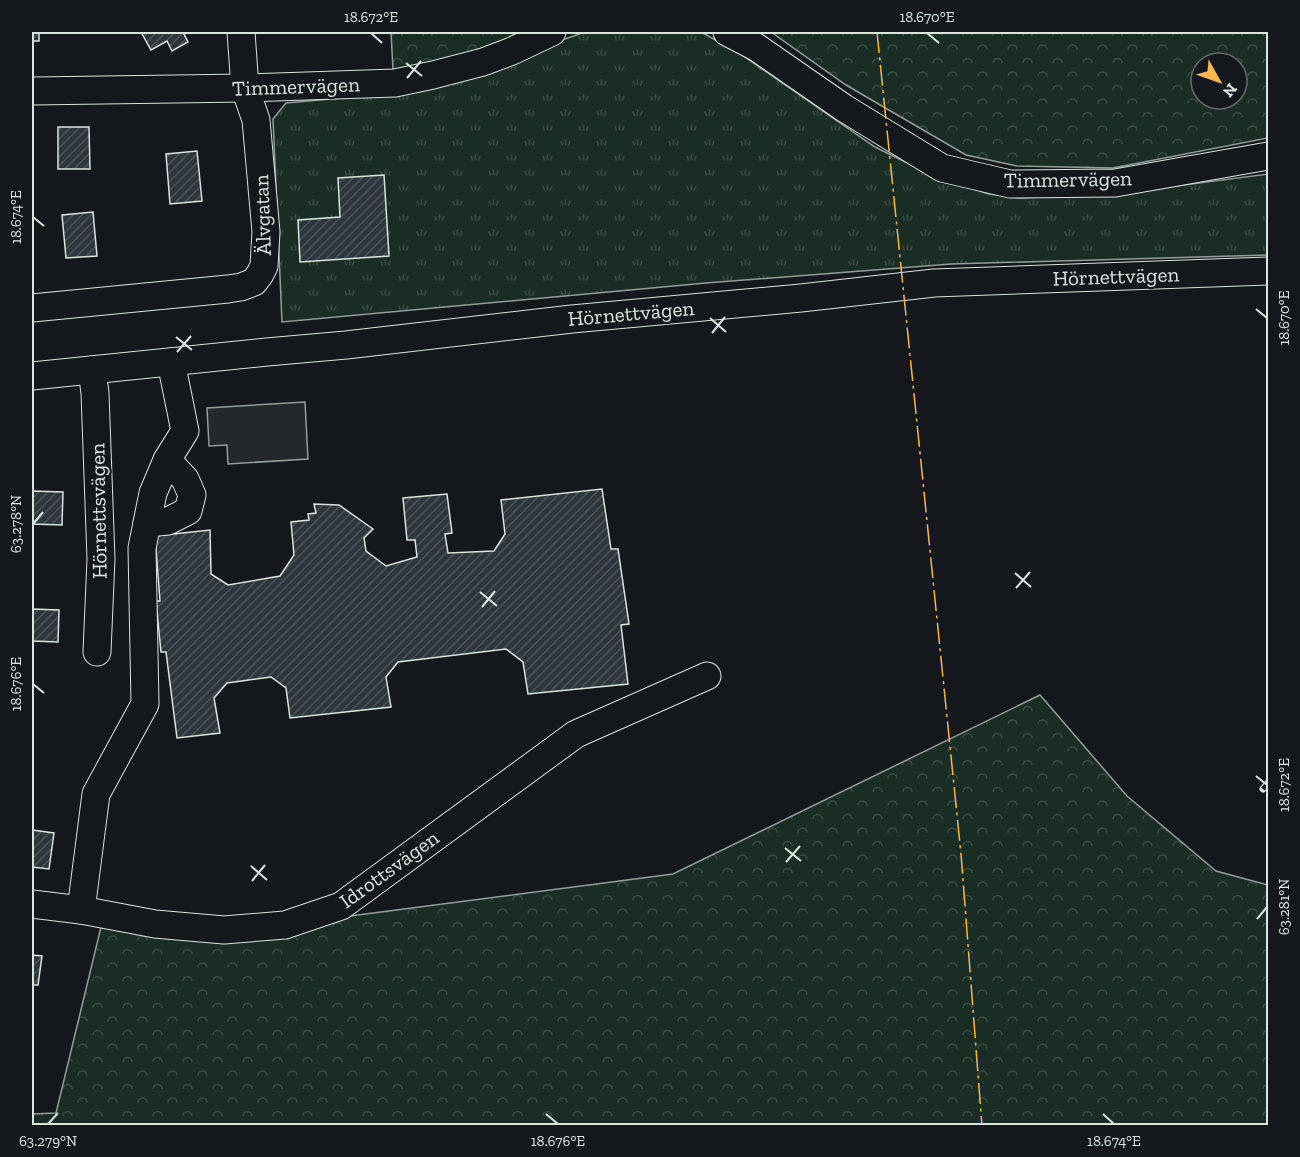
<svg xmlns="http://www.w3.org/2000/svg" width="1300" height="1157" viewBox="0 0 1300 1157" font-family="'Zilla Slab',serif">
	<defs>
		<pattern id="grass-tufts" width="24" height="20" patternUnits="userSpaceOnUse" patternTransform="scale(1.5)"><rect width="24" height="20" fill="#1a2d24"/><path d="M3 7l-1-3M5 7V3M7 7l1-3M15 17l-1-3M17 17v-4M19 17l1-3" fill="none" stroke="#3b4b43"/></pattern>
		<pattern id="forest-crowns" width="20" height="18" patternUnits="userSpaceOnUse" patternTransform="scale(1.5)"><rect width="20" height="18" fill="#1a2d24"/><path d="M2 6a3 3 0 1 1 6 0M12 15a3 3 0 1 1 6 0" fill="none" stroke="#3b4b43"/></pattern>
		<pattern id="building-hatch" width="6" height="6" patternUnits="userSpaceOnUse" patternTransform="scale(1.5)"><rect width="6" height="6" fill="#2c363c"/><path d="M-1 1l2-2M0 6l6-6M5 7l2-2" fill="none" stroke="#4a5358"/></pattern>
	</defs>
	<rect width="100%" height="100%" fill="#14181c"/>
	<polygon fill="url(#grass-tufts)" stroke="#939e99" stroke-width="1.5" points="585,32 701,32 739,53 875,147 938,178 989,194 1020,198 1122,193 1268,174 1268,255 951,264 706,283 282,322 273,119 286,103 376,95 562,40"/>
	<g fill="url(#forest-crowns)" stroke="#939e99" stroke-width="1.5" fill-rule="evenodd">
		<path d="M 391,32 L 521,32 C 482,53 437,61 393,70 Z"/>
		<path d="M 771,32 L 1268,32 L 1268,138 L 1113,168 L 1017,166 L 966,155 L 846,85 ZM 1201,63 L 1237,63 L 1237,99 L 1201,99 Z"/>
		<polygon points="1040,695 1127,796 1216,871 1268,885 1268,1125 32,1126 32,1114 56,1113 101,927 293,936 350,916 673,874"/>
	</g>
	<polygon fill="#24282b" stroke="#939e99" stroke-width="1.5" points="305,402 308,459 228,464 227,445 209,446 207,408"/>
	<g fill="url(#building-hatch)" stroke="#d8e6dc" stroke-width="1.5">
		<rect x="32" y="32" width="7" height="9"/>
		<polygon points="141,32 188,32 184,34 188,42 172,51 167,41 151,50"/>
		<polygon points="58,127 89,127 90,169 58,169"/>
		<polygon points="197,151 202,201 170,204 166,154"/>
		<polygon points="384,175 389,256 300,262 298,220 340,217 338,178"/>
		<polygon points="93,212 97,256 66,258 62,215"/>
		<polygon points="602,489 611,549 618,549 629,624 621,625 628,684 528,694 523,662 506,649 398,662 386,677 391,707 290,718 286,688 271,677 227,683 214,698 220,733 177,738 166,652 161,652 156,601 160,601 155,536 210,530 211,574 228,585 280,576 294,555 291,522 309,520 308,514 316,513 314,504 339,505 373,529 364,538 366,551 386,566 417,557 415,540 407,540 403,498 447,494 452,533 445,534 448,553 494,551 505,534 501,500"/>
		<polygon points="32,491 63,492 62,525 32,524"/>
		<polygon points="32,609 59,610 58,642 32,641"/>
		<polygon points="32,830 54,833 49,869 32,867"/>
		<polygon points="32,955 42,956 38,985 32,985"/>
	</g>
	<g fill="none" stroke-linecap="round" stroke-linejoin="round">
		<g stroke="#d8e6dc" stroke-width="29">
			<g id="minor">
				<polyline points="727,32 756,47 844,108 942,168 1010,184 1115,183 1268,156"/>
				<polyline points="32,91 245,88 395,83 433,75 483,62 512,51 552,32"/>
				<polyline points="32,308 228,289 241,287 254,282 260,274 264,266 266,232 256,120 245,88 241,32"/>
				<polyline points="92,370 95,393 101,559 97,652"/>
				<polyline points="32,376 267,352 346,345 572,319 801,298 934,283 1268,271"/>
				<polyline points="147,523 168,521 188,511 192,495 185,479 167,460"/>
				<polyline points="32,904 81,910 155,924 224,930 285,925 341,906 576,734 707,676"/>
				<polyline points="81,910 96,794 145,704 142,548 153,493 167,460 185,431 171,362"/>
			</g>
		</g>
		<use href="#minor" stroke="#14181c" stroke-width="27"/>
		<g stroke="#d8e6dc" stroke-width="7">
			<polyline id="rail" points="1263,789 1268,783"/>
		</g>
		<use href="#rail" stroke="#14181c" stroke-width="4.5" stroke-dasharray="14" stroke-linecap="butt"/>
		<polyline stroke="#ffb74d" stroke-width="1.5" stroke-dasharray="21 4.5 3 4.5" stroke-linecap="butt" points="877,32 961,854 982,1126"/>
	</g>
	<path fill="none" stroke="#d8e6dc" stroke-width="2" d="M 371,33 L 382,43M 927,33 L 939,43M 406,63 L 422,76M 407,78 L 421,61M 33,217 L 44,226M 1256,309 L 1267,318M 710,318 L 726,332M 712,333 L 725,317M 176,337 L 192,350M 177,352 L 191,336M 33,524 L 43,512M 1015,573 L 1031,587M 1016,588 L 1030,572M 480,592 L 497,606M 482,607 L 495,591M 33,684 L 44,693M 1256,776 L 1267,785M 785,848 L 801,861M 786,862 L 800,846M 251,866 L 267,880M 252,881 L 265,865M 1257,919 L 1267,907M 546,1114 L 558,1124M 1103,1114 L 1114,1124M 48,1124 L 58,1113"/>
	<g text-anchor="middle" dominant-baseline="central" stroke-width="4.5" stroke-linejoin="round" paint-order="stroke">
		<g font-size="21" fill="#d8e6dc" stroke="#14181c">
			<text transform="translate(296 86) rotate(-2)">Timmervägen</text>
			<text transform="translate(1068 179) rotate(-1)">Timmervägen</text>
			<text transform="translate(262 215) rotate(-92)">Älvgatan</text>
			<text transform="translate(1116 276) rotate(-2)">Hörnettvägen</text>
			<text transform="translate(631 313) rotate(-5)">Hörnettvägen</text>
			<text transform="translate(98 511) rotate(-91)">Hörnettsvägen</text>
			<text transform="translate(389 869) rotate(-36)">Idrottsvägen</text>
		</g>
	</g>
	<rect width="1300" height="1157" fill="none" stroke="#14181c" stroke-width="66"/>
	<g transform="translate(1219 81) rotate(130)"><circle r="28" fill="#14181c" stroke="#626a69" stroke-width="1.5"/>
	<path d="M0-4.5L10 22L0 15L-10 22Z" fill="#ffb74d"/>
	<text y="-9" font-size="16" font-weight="bold" text-anchor="middle" fill="#d8e6dc">N</text>
	</g>
	<rect x="33" y="33" width="1234" height="1091" fill="none" stroke="#d8e6dc" stroke-width="2"/>
	<g font-size="15" text-anchor="middle" fill="#d8e6dc">
		<text x="371" y="22">18.672°E</text>
		<text x="927" y="22">18.670°E</text>
		<text transform="translate(16 217) rotate(-90)" y="5">18.674°E</text>
		<text transform="translate(1284 318) rotate(-90)" y="5">18.670°E</text>
		<text transform="translate(16 524) rotate(-90)" y="5">63.278°N</text>
		<text transform="translate(16 684) rotate(-90)" y="5">18.676°E</text>
		<text transform="translate(1284 785) rotate(-90)" y="5">18.672°E</text>
		<text transform="translate(1284 907) rotate(-90)" y="5">63.281°N</text>
		<text x="48" y="1146">63.279°N</text>
		<text x="558" y="1146">18.676°E</text>
		<text x="1114" y="1146">18.674°E</text>
	</g>
</svg>
